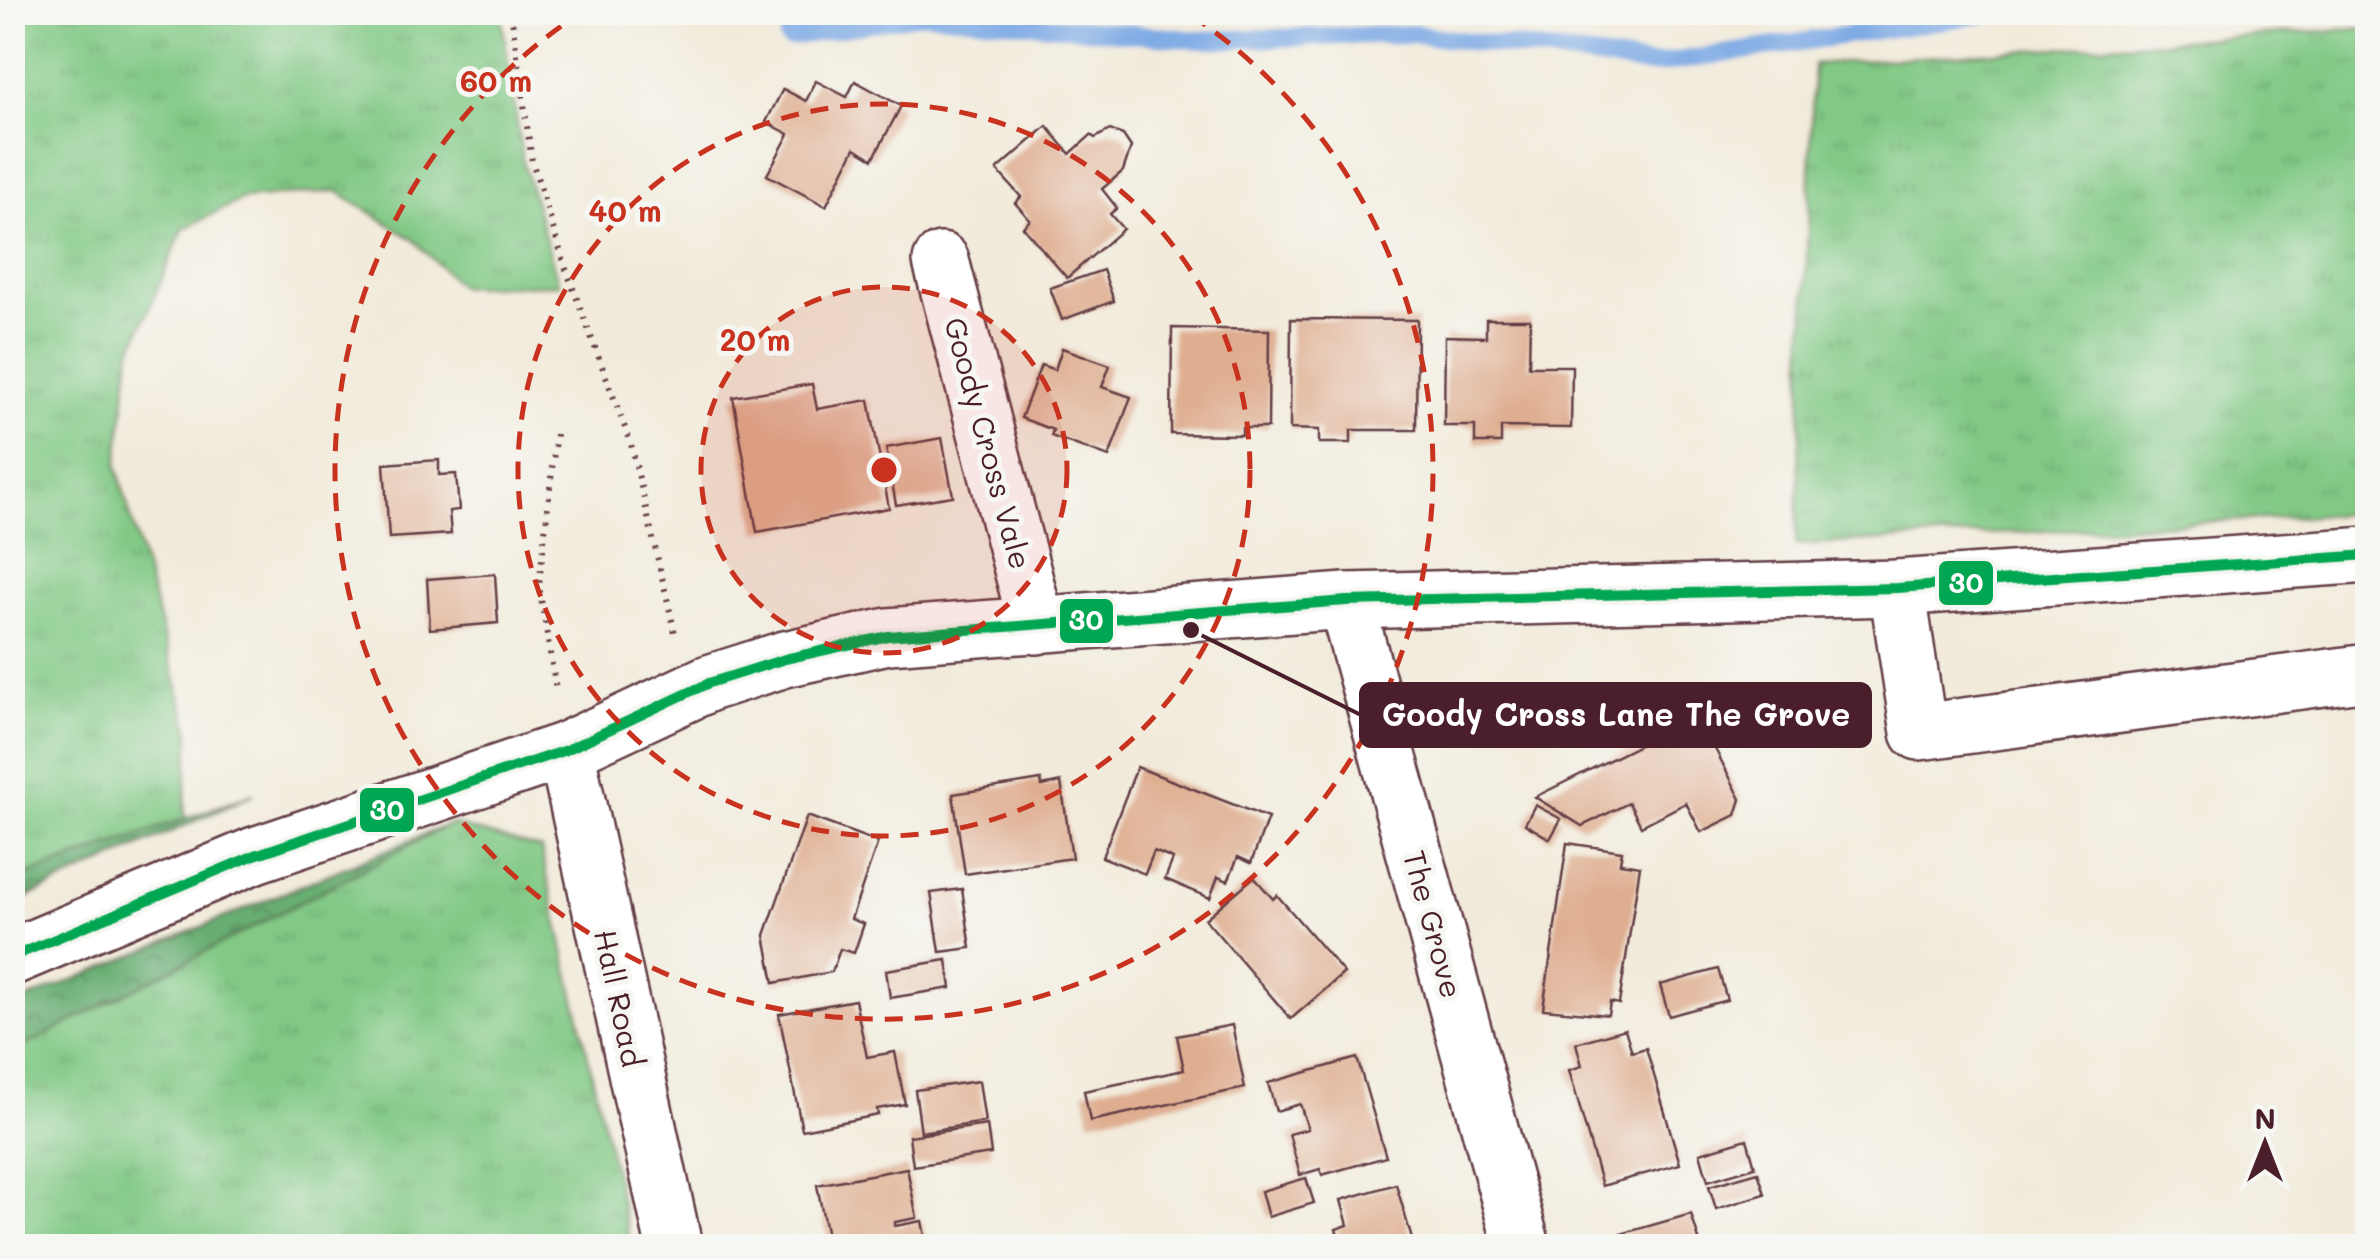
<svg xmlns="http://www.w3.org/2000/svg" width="2380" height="1259" viewBox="0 0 2380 1259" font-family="Mali,sans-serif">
	<defs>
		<pattern id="grass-tufts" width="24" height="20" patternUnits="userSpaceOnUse" patternTransform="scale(2.5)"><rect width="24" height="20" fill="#81c985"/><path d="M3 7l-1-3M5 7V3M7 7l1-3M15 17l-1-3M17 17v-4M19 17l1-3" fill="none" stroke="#71ac73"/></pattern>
		<pattern id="forest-crowns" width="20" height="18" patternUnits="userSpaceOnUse" patternTransform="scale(2.5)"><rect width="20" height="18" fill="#68ad72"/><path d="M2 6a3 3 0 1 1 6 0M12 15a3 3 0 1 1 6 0" fill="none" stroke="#588c5e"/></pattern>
	</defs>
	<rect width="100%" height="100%" fill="#f6f6f2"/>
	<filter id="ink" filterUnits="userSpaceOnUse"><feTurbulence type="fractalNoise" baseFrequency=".01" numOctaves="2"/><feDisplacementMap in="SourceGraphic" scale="20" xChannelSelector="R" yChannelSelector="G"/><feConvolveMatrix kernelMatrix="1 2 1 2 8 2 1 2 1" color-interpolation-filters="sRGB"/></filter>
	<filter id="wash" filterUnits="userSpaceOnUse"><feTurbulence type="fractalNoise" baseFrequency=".0048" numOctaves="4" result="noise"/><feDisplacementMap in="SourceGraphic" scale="40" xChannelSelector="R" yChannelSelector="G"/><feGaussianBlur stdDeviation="2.25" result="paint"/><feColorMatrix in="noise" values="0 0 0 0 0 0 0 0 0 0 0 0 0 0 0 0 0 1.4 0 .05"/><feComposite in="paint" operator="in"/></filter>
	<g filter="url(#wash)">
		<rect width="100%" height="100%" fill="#f2ebdb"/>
		<g fill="url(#grass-tufts)" stroke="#667458" stroke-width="2.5">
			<polygon points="12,13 501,13 523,163 559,284 460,287 414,240 337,191 243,199 183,229 130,354 117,467 190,732 184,819 13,880"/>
			<polygon points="2367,28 2367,513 1796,545 1814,64"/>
			<polygon points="450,824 541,849 631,1246 13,1246 13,1052"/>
		</g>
		<g fill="url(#forest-crowns)" stroke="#59664e" stroke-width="2.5">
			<polygon points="254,794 13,904 13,880"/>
			<polygon points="450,824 13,1052 13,1005"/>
		</g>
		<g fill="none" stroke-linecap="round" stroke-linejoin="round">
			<polyline stroke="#7ba9e4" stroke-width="18" points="788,38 926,13 1198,40 1415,34 1651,65 1996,12"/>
		</g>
		<g id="blocks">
			<g fill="#dfae91">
				<polygon points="816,81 847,97 855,81 901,106 873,159 855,148 826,206 767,175 789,134 766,122 783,89 806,101"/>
				<polygon points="1047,126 1070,154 1091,135 1095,138 1110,130 1123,135 1131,147 1123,171 1102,189 1117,208 1110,214 1123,229 1067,278 1023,227 1030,220 1015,203 1021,197 997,170"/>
				<polygon points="1103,270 1114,301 1062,320 1050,288"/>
				<polygon points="1291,319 1417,320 1416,430 1351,430 1351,443 1319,443 1319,430 1290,429"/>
				<polygon points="1486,319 1530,319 1529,366 1572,366 1571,428 1501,427 1501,443 1475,443 1475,426 1444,426 1445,336 1486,337"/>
				<polygon points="1172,328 1269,330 1268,428 1242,428 1242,435 1171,434"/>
				<polygon points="1062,348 1110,365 1102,387 1131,397 1109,457 1051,436 1053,430 1021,418 1041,365 1055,370"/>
				<polygon points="812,384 817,409 869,400 889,508 757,532 733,397"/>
				<polygon points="942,438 953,496 896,505 886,448"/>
				<polygon points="439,460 439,475 456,474 459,510 449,511 451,534 389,538 384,464"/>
				<polygon points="495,574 498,623 430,629 427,579"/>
				<polygon points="1698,716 1741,799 1736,815 1701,832 1686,803 1641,826 1629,803 1582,826 1535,797"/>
				<polygon points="1137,767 1268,818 1251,863 1238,857 1228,881 1218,877 1210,898 1165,879 1173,859 1154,851 1145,874 1102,857"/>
				<polygon points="1041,780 1042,786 1061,782 1072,858 965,874 953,794"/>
				<polygon points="1535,805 1561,819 1550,839 1525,824"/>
				<polygon points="807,816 878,842 851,919 864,924 854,953 840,949 832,972 774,983 765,935"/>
				<polygon points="1567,843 1622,851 1620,863 1640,866 1619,1004 1610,1002 1608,1015 1543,1009"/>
				<polygon points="1254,877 1273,899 1277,895 1344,973 1291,1019 1205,919"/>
				<polygon points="962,889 971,948 940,952 931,893"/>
				<polygon points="947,960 951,988 890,998 886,970"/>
				<polygon points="1718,969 1727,1000 1669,1016 1660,985"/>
				<polygon points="855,1000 867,1057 895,1052 905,1104 877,1109 878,1115 802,1130 779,1014"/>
				<polygon points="1232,1025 1245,1088 1090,1121 1084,1091 1184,1070 1177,1036"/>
				<polygon points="1625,1029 1632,1052 1646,1048 1680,1164 1602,1186 1569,1070 1582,1066 1576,1043"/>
				<polygon points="1357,1058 1386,1157 1322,1175 1320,1169 1300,1175 1289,1134 1308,1129 1300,1104 1276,1111 1268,1083"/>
				<polygon points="979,1081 985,1122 921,1132 915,1090"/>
				<polygon points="987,1125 991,1154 913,1166 909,1136"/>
				<polygon points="1747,1139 1755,1167 1708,1181 1700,1153"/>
				<polygon points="907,1168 917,1218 895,1222 895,1226 922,1221 927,1246 829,1246 817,1185"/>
				<polygon points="1758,1172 1765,1194 1716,1209 1709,1186"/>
				<polygon points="1306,1178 1314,1203 1268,1217 1261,1191"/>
				<polygon points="1396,1184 1414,1246 1341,1246 1336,1229 1348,1225 1341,1200"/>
				<polygon points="1691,1214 1701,1246 1621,1246 1617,1235"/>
			</g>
		</g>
	</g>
	<g filter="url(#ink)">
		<use href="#blocks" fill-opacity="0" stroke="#633e45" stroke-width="2.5"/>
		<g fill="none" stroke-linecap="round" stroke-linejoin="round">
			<g stroke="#633e45" stroke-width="60">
				<g id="minor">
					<polyline points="941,261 1037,626"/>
					<polyline points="1897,588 1919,732 2368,672"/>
					<polyline points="1346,601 1522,1246"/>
					<polyline points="566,750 674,1246"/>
					<polyline points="12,957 255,855 566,750 709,683 785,659 888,636 1346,601 1897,588 2368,555"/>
				</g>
			</g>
			<g stroke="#633e45" stroke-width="6" stroke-dasharray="2.5 8" stroke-linecap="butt">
				<polyline points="511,12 532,161 567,272 631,444 675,633"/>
				<polyline points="556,434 539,586 556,690"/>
			</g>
			<use href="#minor" stroke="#fff" stroke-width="55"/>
			<g stroke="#f6f6f2" stroke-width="18">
				<polyline id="bus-1" points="12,957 255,855 566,750 709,683 785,659 888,636 1346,601 1897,588 2368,555"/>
			</g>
			<use href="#bus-1" stroke="#00a651" stroke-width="10"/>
		</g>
	</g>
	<circle cx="884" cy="470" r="183" fill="#c8321e" fill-opacity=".12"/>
	<g fill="none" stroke="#c8321e" stroke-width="5" stroke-dasharray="18 12">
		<circle cx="884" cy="470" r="183"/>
		<circle cx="884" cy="470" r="366"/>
		<path d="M1191 15A549 549 0 1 1 577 15"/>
	</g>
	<g text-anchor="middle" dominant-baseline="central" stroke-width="10" stroke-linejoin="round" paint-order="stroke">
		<g font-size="30" fill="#4a1f2b" stroke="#f6f6f2">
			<text transform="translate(989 443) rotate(75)">Goody Cross Vale</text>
			<text transform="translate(1434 924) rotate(75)">The Grove</text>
			<text transform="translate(620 998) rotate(78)">Hall Road</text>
		</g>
	</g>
	<circle cx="884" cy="470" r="15" fill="#c8321e" stroke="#f6f6f2" stroke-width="5"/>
	<g font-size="30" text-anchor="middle" font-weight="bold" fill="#c8321e" stroke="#f6f6f2" stroke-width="10" stroke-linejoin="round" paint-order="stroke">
		<text x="496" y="92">60 m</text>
		<text x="625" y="222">40 m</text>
		<text x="755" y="351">20 m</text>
	</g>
	<path fill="none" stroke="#4a1f2b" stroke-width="4" d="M1191 630L1361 715"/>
	<circle fill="#4a1f2b" stroke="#f6f6f2" stroke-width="4" cx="1191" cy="630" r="10"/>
	<rect fill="#4a1f2b" stroke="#4a1f2b" stroke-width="4" x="1361" y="684" width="509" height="62" rx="10"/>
	<g font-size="32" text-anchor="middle" font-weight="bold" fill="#fff">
		<text x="1616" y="726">Goody Cross Lane The Grove</text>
	</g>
	<g stroke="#f6f6f2" stroke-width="4">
		<rect x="1937" y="559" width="58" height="48" rx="10" fill="#00a651"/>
		<rect x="1058" y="597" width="57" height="48" rx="10" fill="#00a651"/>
		<rect x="358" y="786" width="58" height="48" rx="10" fill="#00a651"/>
	</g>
	<g font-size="28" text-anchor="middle" font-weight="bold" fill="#fff">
		<text x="1966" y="593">30</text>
		<text x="1086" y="630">30</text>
		<text x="387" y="820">30</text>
	</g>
	<rect width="2380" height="1259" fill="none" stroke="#f6f6f2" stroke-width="50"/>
	<g transform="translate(2265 1144)" stroke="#f6f6f2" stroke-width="8" paint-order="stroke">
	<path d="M0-8L18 38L0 25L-18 38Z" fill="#4a1f2b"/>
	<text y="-15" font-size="28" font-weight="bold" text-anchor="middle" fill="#4a1f2b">N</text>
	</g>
</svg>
